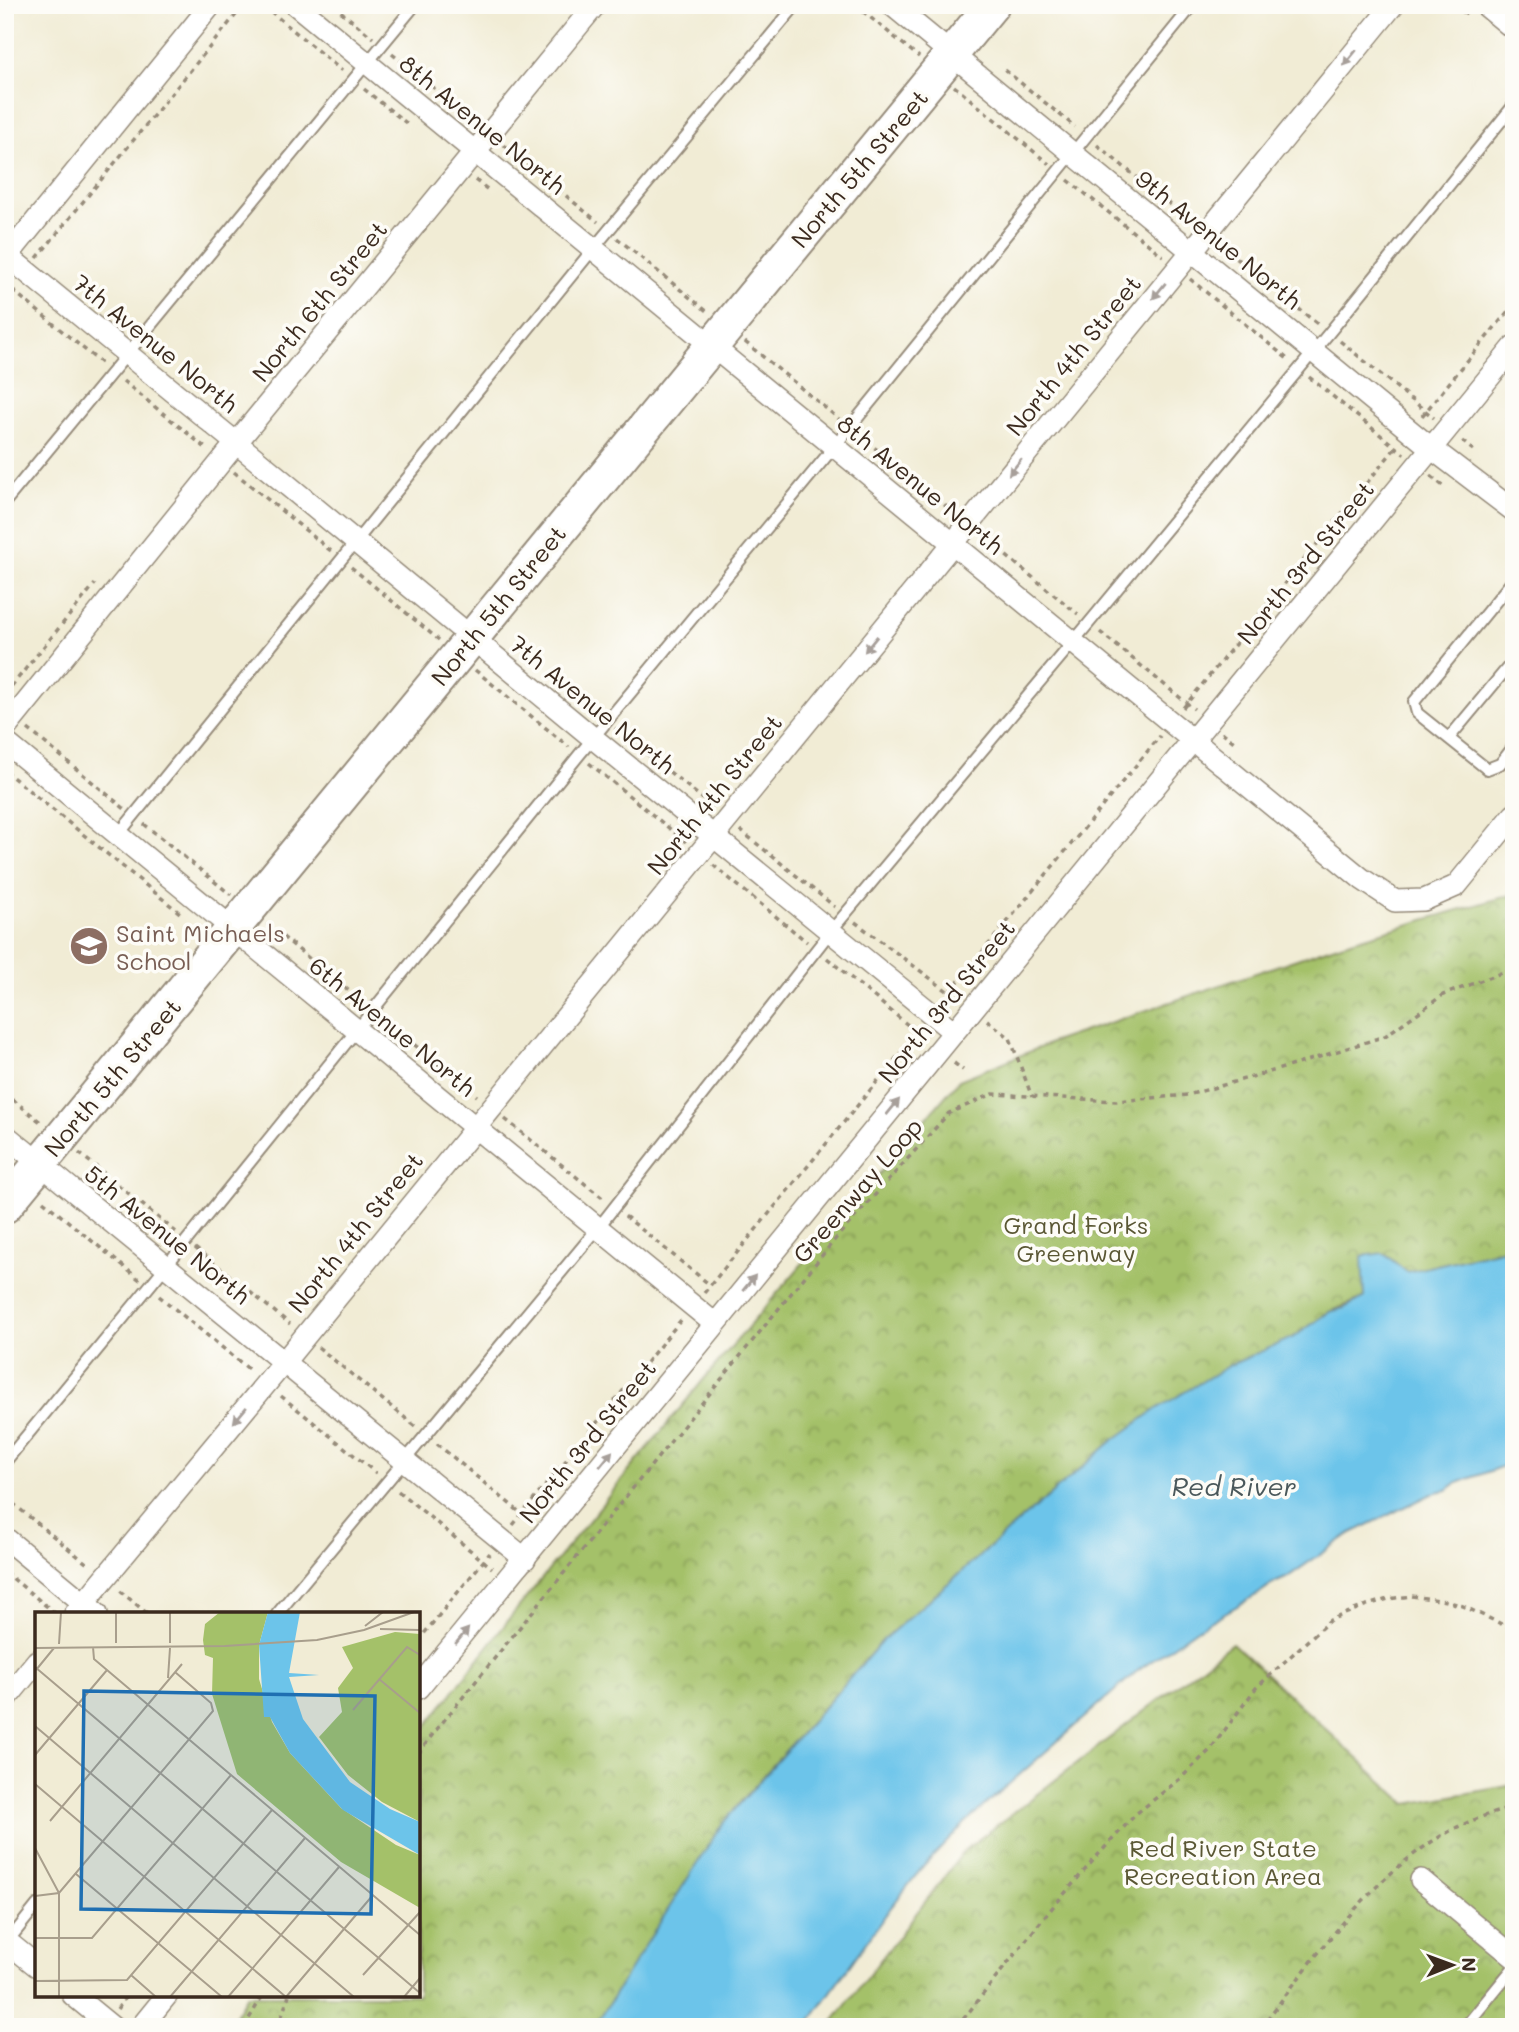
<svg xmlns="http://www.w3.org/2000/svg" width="1519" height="2032" viewBox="0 0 1519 2032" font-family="Mali,sans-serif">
	<defs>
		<pattern id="park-crowns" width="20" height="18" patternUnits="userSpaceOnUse" patternTransform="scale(1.75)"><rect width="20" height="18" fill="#a4c169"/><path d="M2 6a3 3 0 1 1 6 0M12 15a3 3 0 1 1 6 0" fill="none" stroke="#879d56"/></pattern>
	</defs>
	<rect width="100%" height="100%" fill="#fdfcf7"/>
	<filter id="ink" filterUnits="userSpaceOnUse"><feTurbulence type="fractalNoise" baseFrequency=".0143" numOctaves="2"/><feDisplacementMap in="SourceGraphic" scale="14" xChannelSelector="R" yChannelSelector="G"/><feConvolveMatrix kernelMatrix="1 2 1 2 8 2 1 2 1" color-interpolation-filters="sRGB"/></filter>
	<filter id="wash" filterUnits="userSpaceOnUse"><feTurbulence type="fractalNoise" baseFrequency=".00686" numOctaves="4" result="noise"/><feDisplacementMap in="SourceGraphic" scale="28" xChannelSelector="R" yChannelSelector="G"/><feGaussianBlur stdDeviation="1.57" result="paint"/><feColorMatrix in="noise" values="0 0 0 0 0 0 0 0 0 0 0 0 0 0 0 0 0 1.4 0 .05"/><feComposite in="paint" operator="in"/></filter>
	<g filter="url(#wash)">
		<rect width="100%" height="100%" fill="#f1ecd5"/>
		<g fill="url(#park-crowns)" stroke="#707644" stroke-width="2">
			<polygon points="1514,894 1514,1247 1407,1272 1383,1253 1364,1298 1329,1312 1294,1337 1111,1442 883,1640 738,1805 594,2027 228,2027 247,1995 418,1995 418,1737 517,1609 704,1379 959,1080 1056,1041 1344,943"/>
			<polygon points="1232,1643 1407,1804 1514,1785 1514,2027 829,2027 965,1850"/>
		</g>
		<polygon fill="#6cc4ea" stroke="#547784" stroke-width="2" points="1514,1247 1514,1462 1455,1484 1447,1490 1436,1492 1351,1533 1286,1578 1272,1584 1258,1594 1197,1629 1136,1672 967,1821 921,1869 889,1910 806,2027 594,2027 722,1824 883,1640 1111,1442 1155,1410 1228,1366 1294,1337 1329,1312 1344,1308 1364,1298 1362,1256 1383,1253 1407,1272"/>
	</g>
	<g filter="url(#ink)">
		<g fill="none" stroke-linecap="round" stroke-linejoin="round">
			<g stroke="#968b7a" stroke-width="14">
				<g id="service">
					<polyline points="5,502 415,5"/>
					<polyline points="1514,579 1414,702 1417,713 1487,769 1500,764 1514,746"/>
					<polyline points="1449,738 1514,660"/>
					<polyline points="118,835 593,249 796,5"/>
					<polyline points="5,1462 166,1266 579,755 834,447 1193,5"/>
					<polyline points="277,1614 598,1228 831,931 1089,623 1329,333 1514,105"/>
					<polyline points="5,1945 37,1905"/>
					<polyline points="1465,2027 1514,1967"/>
				</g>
			</g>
			<g stroke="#968b7a" stroke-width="24">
				<g id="minor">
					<polyline points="296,5 1362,879 1395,901 1424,900 1456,886 1514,815"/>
					<polyline points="892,5 1431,448 1514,511"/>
					<polyline points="1485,5 1514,29"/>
					<polyline points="5,254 251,455 593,738 954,1032"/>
					<polyline points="5,259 211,5"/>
					<polyline points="5,729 237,442 595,5"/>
					<polyline points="5,742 715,1324"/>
					<polyline points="5,1135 525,1559"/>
					<polyline points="5,1538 97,1614"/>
					<polyline points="75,1614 284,1362 1393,5"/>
					<polyline points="418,1688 1514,347"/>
					<polyline points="5,1700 37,1661"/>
					<polyline points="1421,1880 1514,1957"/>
					<polyline points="5,1940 37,1966"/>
					<polyline points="73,1995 112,2027"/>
					<polyline points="141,2027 167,1995"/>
				</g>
			</g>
			<g stroke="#968b7a" stroke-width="37">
				<polyline id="primary" points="5,1206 992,5"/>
			</g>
			<g stroke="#968b7a" stroke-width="3.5" stroke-dasharray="5 5" stroke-linecap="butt">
				<polyline points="263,5 342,71"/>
				<polyline points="333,5 373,38"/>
				<polyline points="855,5 919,57"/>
				<polyline points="1455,5 1469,17"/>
				<polyline points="392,54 476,122"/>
				<polyline points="1005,70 1075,127"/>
				<polyline points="954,86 1049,164"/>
				<polyline points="364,89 410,126"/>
				<polyline points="504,145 598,222"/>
				<polyline points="1097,145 1192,222"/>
				<polyline points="475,180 491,192"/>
				<polyline points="1068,180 1163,256"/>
				<polyline points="617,238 709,313"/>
				<polyline points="1220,245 1320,326"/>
				<polyline points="37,258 244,5"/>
				<polyline points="1190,279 1290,361"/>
				<polyline points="5,284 101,363"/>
				<polyline points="5,296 12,289"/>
				<polyline points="1340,341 1434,418"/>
				<polyline points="745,342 839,419"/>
				<polyline points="1309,377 1404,454"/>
				<polyline points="123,381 207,449"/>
				<polyline points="1422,416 1514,304"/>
				<polyline points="859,435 953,512"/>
				<polyline points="1462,441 1473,450"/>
				<polyline points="234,472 331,551"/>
				<polyline points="1431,476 1443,486"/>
				<polyline points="983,537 1078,614"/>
				<polyline points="351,567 439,640"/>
				<polyline points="1100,632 1194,709"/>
				<polyline points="475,670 569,747"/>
				<polyline points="5,694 95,584"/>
				<polyline points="583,702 596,713"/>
				<polyline points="1183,708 1397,446"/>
				<polyline points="615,728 713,807"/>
				<polyline points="28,729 125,809"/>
				<polyline points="1222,732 1234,742"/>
				<polyline points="589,763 686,842"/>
				<polyline points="5,771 180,913"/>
				<polyline points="144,824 231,895"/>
				<polyline points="740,830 835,907"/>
				<polyline points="713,865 807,942"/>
				<polyline points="855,922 958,999"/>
				<polyline points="267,924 364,1003"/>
				<polyline points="827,958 926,1040"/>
				<polyline points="943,1000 1160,736"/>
				<polyline points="383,1019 477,1096"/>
				<polyline points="987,1020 1010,1038 1032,1097"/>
				<polyline points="954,1063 963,1070"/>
				<polyline points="5,1093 43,1124"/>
				<polyline points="505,1119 605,1200"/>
				<polyline points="79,1153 176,1232"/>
				<polyline points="43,1201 140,1280"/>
				<polyline points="625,1216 710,1285"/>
				<polyline points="195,1248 290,1324"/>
				<polyline points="704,1293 921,1028"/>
				<polyline points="159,1296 251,1371"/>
				<polyline points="318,1347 415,1426"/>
				<polyline points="281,1396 376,1473"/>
				<polyline points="437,1444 522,1514"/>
				<polyline points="398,1491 492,1568"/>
				<polyline points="5,1497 90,1566"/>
				<polyline points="513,1525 681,1320"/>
				<polyline points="5,1572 56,1614"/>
				<polyline points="120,1591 148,1614"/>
				<polyline points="418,1641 490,1553"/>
				<polyline points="418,1754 433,1734 837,1237 949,1113 993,1094 1116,1101 1188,1095 1294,1065 1385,1036 1443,995 1501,973 1514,971"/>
				<polyline points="117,2009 127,1995"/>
				<polyline points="244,2027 263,1995"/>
				<polyline points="278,2027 289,1995"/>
				<polyline points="957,2027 1046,1915 1097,1856 1137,1813 1181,1778 1210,1750 1256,1688 1330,1620 1367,1605 1388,1599 1412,1596 1446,1601 1463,1606 1514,1630"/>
				<path d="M 1261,2027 C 1328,1942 1399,1830 1514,1808"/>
			</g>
			<use href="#service" stroke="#fff" stroke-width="10"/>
			<use href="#minor" stroke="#fff" stroke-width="21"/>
			<use href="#primary" stroke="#fff" stroke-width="33"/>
		</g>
		<defs><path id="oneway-solid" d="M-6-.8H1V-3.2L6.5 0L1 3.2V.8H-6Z" transform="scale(1.75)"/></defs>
		<g fill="#a79f9a">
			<use href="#oneway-solid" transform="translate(1350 58) rotate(129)"/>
			<use href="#oneway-solid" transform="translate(1159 291) rotate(129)"/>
			<use href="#oneway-solid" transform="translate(1015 467) rotate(129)"/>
			<use href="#oneway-solid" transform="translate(871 644) rotate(129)"/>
			<use href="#oneway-solid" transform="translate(893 1107) rotate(-51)"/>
			<use href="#oneway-solid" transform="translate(749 1283) rotate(-51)"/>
			<use href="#oneway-solid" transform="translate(240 1415) rotate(130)"/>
			<use href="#oneway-solid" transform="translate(606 1459) rotate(-51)"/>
			<use href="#oneway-solid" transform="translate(462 1636) rotate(-50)"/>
		</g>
	</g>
	<defs>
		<g id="school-disc" transform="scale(2.0125)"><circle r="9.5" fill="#8d6e63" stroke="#fdfcf7"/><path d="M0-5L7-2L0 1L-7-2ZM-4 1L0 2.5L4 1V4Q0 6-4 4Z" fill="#fff"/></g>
	</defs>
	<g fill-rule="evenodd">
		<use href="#school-disc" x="89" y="946"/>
	</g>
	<g text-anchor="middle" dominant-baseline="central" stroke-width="7" stroke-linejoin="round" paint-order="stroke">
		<g font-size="24" fill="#3b2a1e" stroke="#fdfcf7">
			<text transform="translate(483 124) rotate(39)">8th Avenue North</text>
			<text transform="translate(859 168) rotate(-50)">North 5th Street</text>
			<text transform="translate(1219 239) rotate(39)">9th Avenue North</text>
			<text transform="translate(319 301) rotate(-51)">North 6th Street</text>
			<text transform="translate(156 343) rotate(39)">7th Avenue North</text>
			<text transform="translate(1073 355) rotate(-51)">North 4th Street</text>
			<text transform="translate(921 484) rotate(39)">8th Avenue North</text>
			<text transform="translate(1305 562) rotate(-51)">North 3rd Street</text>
			<text transform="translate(498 605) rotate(-51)">North 5th Street</text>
			<text transform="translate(593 704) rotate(39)">7th Avenue North</text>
			<text transform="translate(714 794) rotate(-51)">North 4th Street</text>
			<text transform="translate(946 1001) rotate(-51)">North 3rd Street</text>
			<text transform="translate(393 1026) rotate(39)">6th Avenue North</text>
			<text transform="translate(112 1077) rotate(-50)">North 5th Street</text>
			<text transform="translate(857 1190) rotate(-49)">Greenway Loop</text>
			<text transform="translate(355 1232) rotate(-51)">North 4th Street</text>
			<text transform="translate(168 1234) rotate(39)">5th Avenue North</text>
			<text transform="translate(587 1441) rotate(-51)">North 3rd Street</text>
		</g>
		<g font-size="24" fill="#785e54" stroke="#fdfcf7" text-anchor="start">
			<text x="116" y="932">Saint Michaels<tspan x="116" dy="28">School</tspan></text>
		</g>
		<g font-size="24" fill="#5a5734" stroke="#fdfcf7">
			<text x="1076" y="1224">Grand Forks<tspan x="1076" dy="28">Greenway</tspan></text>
			<text x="1223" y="1847">Red River State<tspan x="1223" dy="28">Recreation Area</tspan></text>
		</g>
		<g font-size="26" font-style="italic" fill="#4a585b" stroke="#fdfcf7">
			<text x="1234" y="1486">Red River</text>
		</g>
	</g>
	<g transform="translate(35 1612)">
		<rect width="385" height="385" fill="#f1ecd5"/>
		<path d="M 185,0 L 233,0 L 224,33 L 224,67 L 237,110 L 255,141 L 306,196 L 361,233 L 385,243 L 385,296 L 306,250 L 202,162 L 177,82 L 178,46 L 170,43 L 168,28 L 170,12 ZM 360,20 L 385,22 L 385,210 L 347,190 L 313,163 L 284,125 L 307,100 L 303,76 L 318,56 L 307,35 Z" fill="#a4c169"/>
		<path d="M 233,0 L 265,0 L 254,61 L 284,63 L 254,65 L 268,107 L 315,170 L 355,197 L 385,210 L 385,243 L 308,198 L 255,141 L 235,105 L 229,105 L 224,33 Z" fill="#6cc4ea"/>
		<path fill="none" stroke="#a89e8c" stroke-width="2" d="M 81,0 L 81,31M 330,14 L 348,0M 345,17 L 385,18M 135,31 L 135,0M 24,32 L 26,0M 58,35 L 59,47 L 385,323M 0,36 L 190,34 L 282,28 L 329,18 L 379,0M 0,55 L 385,381M 1,58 L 19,36M 133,66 L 135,36M 344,67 L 385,101M 318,98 L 372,35 L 385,43M 0,114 L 319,385M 0,143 L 72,58M 0,172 L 251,385M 15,209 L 147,52M 0,236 L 24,281 L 24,385M 41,262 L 187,385M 0,284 L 24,281 L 178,99 L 176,91 L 140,60M 0,326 L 57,326 L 196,163M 96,363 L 121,385M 328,363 L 385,300M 0,369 L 92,368 L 237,198M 135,385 L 270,226M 193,385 L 304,255M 251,385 L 338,283M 369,385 L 385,366"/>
		<path fill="#1f6fb2" fill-opacity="0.15" stroke="#1f6fb2" stroke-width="3.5" d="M 49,79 L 340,84 L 336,302 L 46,297 Z"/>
		<rect width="385" height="385" fill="none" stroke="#3b2a1e" stroke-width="3.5"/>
	</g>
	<rect width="1519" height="2032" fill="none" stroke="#fdfcf7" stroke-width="28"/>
	<g transform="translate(1452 1965) rotate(89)" stroke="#fdfcf7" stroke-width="5" paint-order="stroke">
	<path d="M0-5L12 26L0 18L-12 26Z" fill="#3b2a1e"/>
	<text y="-10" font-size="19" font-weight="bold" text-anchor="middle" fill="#3b2a1e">N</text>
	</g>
</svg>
